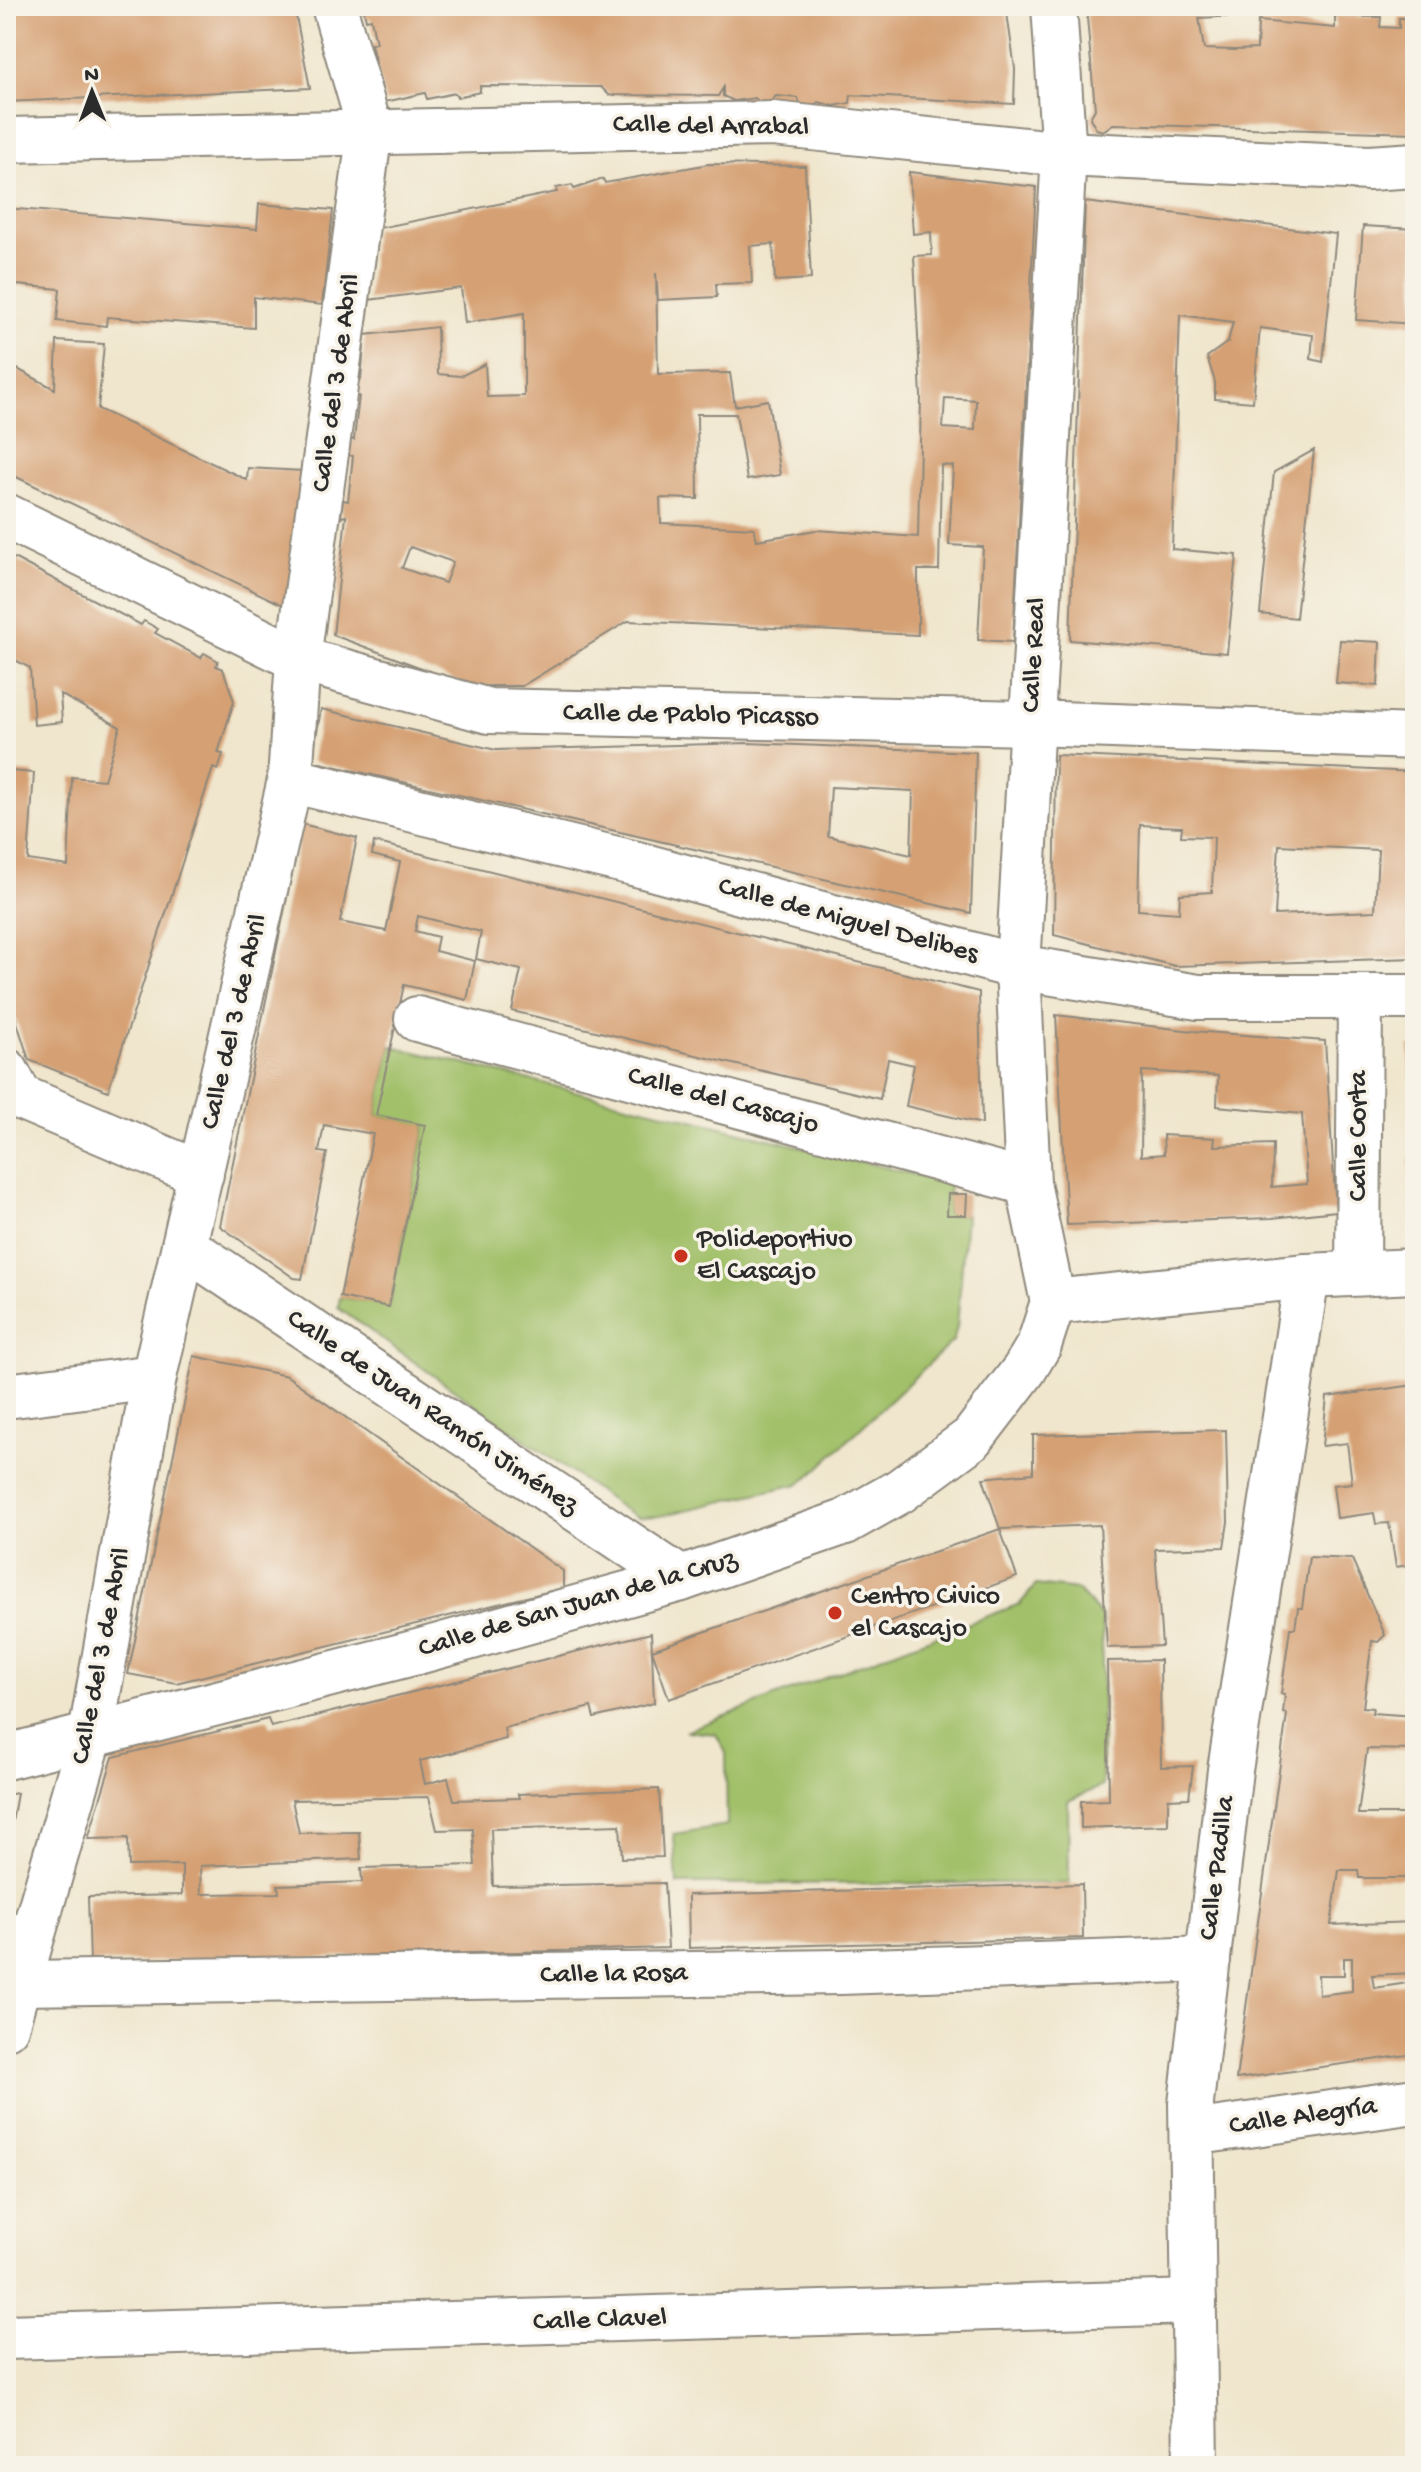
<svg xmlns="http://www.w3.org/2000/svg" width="1421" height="2472" viewBox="0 0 1421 2472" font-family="'Gochi Hand',sans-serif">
	<rect width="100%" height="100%" fill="#f7f3e8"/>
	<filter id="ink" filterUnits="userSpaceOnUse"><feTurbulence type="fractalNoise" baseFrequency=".0125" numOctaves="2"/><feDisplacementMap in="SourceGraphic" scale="16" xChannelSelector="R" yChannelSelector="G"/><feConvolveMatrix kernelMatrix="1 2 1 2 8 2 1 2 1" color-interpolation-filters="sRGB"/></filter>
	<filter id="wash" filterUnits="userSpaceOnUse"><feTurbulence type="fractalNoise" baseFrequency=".006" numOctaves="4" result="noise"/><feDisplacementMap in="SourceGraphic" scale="32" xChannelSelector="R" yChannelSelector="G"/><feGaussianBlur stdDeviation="1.8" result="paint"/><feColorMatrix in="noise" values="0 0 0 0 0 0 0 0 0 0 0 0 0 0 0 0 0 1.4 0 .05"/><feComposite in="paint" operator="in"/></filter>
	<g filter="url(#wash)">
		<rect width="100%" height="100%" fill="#f0e6cd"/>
		<g fill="#a1c069" stroke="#66764a" stroke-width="2">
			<polygon points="391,1046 949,1183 947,1214 966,1215 957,1327 953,1341 809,1477 798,1484 660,1516 638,1517 623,1509 338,1308 340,1297 389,1306 425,1126 376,1115"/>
			<polygon points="1036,1585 1077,1590 1102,1617 1102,1786 1068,1801 1069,1883 677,1884 674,1834 727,1825 726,1753 716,1734 685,1731 1020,1604"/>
		</g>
		<g id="blocks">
			<g fill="#d5a073" fill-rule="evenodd">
				<polygon points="48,6 294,6 310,88 6,102 6,8"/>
				<polygon points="363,6 1006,6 1015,69 1014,104 851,95 850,103 834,106 819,102 811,107 800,103 798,98 776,96 768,105 761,104 755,98 734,101 723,96 723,88 718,96 609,95 601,87 480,86 480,92 457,97 455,93 427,99 425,93 385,102 371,44 376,43 371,19 366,20"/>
				<polygon points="1086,6 1259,6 1259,15 1199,18 1204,49 1235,50 1257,49 1258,21 1335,28 1335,16 1381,17 1380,27 1399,28 1399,18 1415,18 1415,133 1113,124 1103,131 1096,129 1090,118 1095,109"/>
				<path d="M 709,164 L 805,166 L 811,279 L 775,281 L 773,244 L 750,246 L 752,283 L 716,284 L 717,297 L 658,300 L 656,273 L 658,374 L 730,373 L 735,406 L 768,400 L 780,475 L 747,480 L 736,414 L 697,414 L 698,499 L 660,498 L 661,523 L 754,528 L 757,540 L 816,530 L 918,537 L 921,397 L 914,256 L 932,255 L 931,232 L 913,234 L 909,172 L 1036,187 L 1013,642 L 978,640 L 983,547 L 949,545 L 953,466 L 941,465 L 939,570 L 918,570 L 918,635 L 628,621 L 522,686 L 470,686 L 333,635 L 346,516 L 341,517 L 343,500 L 348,501 L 353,456 L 348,455 L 350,439 L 354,440 L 359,396 L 354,395 L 356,378 L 361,379 L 365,335 L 437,327 L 438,374 L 461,376 L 485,364 L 487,397 L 524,396 L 524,313 L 465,323 L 461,288 L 368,300 L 374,229 L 557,192 L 556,188 L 572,185 L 574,189 L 603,179 L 605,183 ZM 945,398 L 976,400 L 975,430 L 943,428 ZM 410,547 L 453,562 L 445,583 L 402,568 Z"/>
				<polygon points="1085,202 1336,234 1323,362 1311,359 1313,335 1260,328 1253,402 1215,399 1215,382 1207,357 1228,342 1233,322 1180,315 1172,549 1237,555 1227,653 1070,640"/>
				<polygon points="259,204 333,210 322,305 254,297 254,328 107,317 106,326 57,321 60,289 6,284 6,208 257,229"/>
				<polygon points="1363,226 1415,229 1415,324 1356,320"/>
				<polygon points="57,341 104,344 98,409 247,480 248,468 303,471 289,608 6,472 6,363 55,389"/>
				<polygon points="1314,450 1296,618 1260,614 1274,472"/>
				<polygon points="6,554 141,625 144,621 158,629 155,633 201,658 204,653 218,661 216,666 223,669 234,701 218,753 223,754 218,770 213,768 108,1091 29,1060 6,988 6,752 10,771 34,773 28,860 68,866 72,777 104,780 120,727 60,694 62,722 34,725 30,668 6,655"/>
				<polygon points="1340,640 1380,642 1378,686 1336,683"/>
				<path d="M 321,709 L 496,750 L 748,743 L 976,752 L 971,913 L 312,761 ZM 831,787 L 913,791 L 911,855 L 828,836 Z"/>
				<path d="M 1056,755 L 1415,772 L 1415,958 L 1175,966 L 1054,935 ZM 1140,825 L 1182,827 L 1181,836 L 1214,837 L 1212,892 L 1180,894 L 1179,913 L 1138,910 ZM 1279,845 L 1378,850 L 1375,911 L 1275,915 Z"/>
				<polygon points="302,824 357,838 340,922 386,931 400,862 372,855 374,842 979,992 982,1124 906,1106 914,1065 888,1059 880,1099 512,1011 521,970 476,959 481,932 418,916 415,931 438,937 435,951 475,961 467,1000 404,985 376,1115 425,1125 389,1307 340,1297 373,1134 324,1125 319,1152 327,1153 302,1279 294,1278 220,1226"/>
				<path d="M 1056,1015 L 1193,1031 L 1325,1041 L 1336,1211 L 1272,1218 L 1067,1225 ZM 1142,1071 L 1218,1076 L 1217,1106 L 1302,1114 L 1307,1184 L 1272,1187 L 1273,1144 L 1214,1146 L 1215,1138 L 1163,1135 L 1164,1154 L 1141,1156 Z"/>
				<polygon points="1409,1046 1415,1046 1415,1115 1413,1115"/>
				<polygon points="1415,1157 1415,1215 1412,1215 1409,1158"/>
				<polygon points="948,1194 967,1194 966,1215 947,1215"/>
				<polygon points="194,1356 287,1376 563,1571 563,1588 176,1683 128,1674"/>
				<polygon points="1415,1385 1415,1599 1413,1599 1408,1565 1396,1567 1389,1523 1376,1524 1374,1513 1337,1518 1333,1485 1352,1483 1347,1443 1322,1446 1327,1397"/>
				<polygon points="1226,1430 1228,1522 1224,1547 1155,1549 1162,1646 1107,1648 1100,1525 1000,1529 983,1478 1033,1473 1033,1435"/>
				<path d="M 1000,1529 L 1017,1577 L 669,1699 L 652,1650 L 654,1703 L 594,1718 L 591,1707 L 504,1728 L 506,1739 L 420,1761 L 425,1784 L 448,1778 L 454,1800 L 519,1798 L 518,1794 L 659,1789 L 663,1857 L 622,1858 L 620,1825 L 491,1829 L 493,1886 L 664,1883 L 668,1948 L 90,1963 L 88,1897 L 182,1895 L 182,1865 L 129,1866 L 128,1838 L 88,1839 L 113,1757 L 268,1719 L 271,1727 L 275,1726 L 651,1633 L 652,1650 ZM 429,1797 L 437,1830 L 473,1829 L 475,1865 L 361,1868 L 362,1882 L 278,1885 L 279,1893 L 201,1894 L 200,1866 L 361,1859 L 359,1832 L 299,1833 L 292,1800 Z"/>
				<path d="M 1309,1557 L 1352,1559 L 1385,1635 L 1378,1642 L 1372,1641 L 1363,1707 L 1373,1708 L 1372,1713 L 1415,1716 L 1415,1750 L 1367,1749 L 1358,1814 L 1415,1814 L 1415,1878 L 1359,1878 L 1358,1870 L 1339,1870 L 1331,1925 L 1415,1922 L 1415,1973 L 1372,1975 L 1374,1988 L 1415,1982 L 1415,2054 L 1236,2079 L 1287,1714 L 1283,1713 L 1285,1694 L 1281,1694 L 1290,1628 L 1295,1628 L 1298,1608 L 1302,1608 ZM 1344,1958 L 1352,1958 L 1352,1991 L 1319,1995 L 1318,1975 L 1344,1975 Z"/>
				<polygon points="1160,1660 1161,1767 1193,1766 1189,1798 1168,1799 1168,1825 1081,1828 1081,1801 1109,1800 1107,1661"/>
				<polygon points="17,1793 8,1846 6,1846 6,1795"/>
				<polygon points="1082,1884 1083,1938 689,1948 688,1895"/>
			</g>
		</g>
	</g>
	<g filter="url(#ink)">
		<use href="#blocks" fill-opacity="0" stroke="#8e887c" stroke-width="2"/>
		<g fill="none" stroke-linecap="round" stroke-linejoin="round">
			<g stroke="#8e887c" stroke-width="48">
				<g id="street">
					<polyline points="6,140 773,124 1064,154 1369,168 1415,165"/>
					<polyline points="6,516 298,659 489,711 1031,723 1415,737"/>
					<polyline points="290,780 633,863 1018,967 1198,997 1415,997"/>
					<polyline points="417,1019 1028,1183"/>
					<polyline points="6,1071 20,1097 201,1174"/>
					<polyline points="184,1246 681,1579"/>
					<polyline points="1358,1273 1360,999"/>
					<polyline points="1053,1302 1307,1276 1415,1271"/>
					<polyline points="6,1396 154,1377"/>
					<polyline points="6,1757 421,1651 681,1579 845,1522 900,1491 972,1438 1024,1370 1039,1345 1053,1302 1028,1183 1018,967 1064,154 1054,6"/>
					<polyline points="20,1983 841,1972 1208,1959"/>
					<polyline points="6,2027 91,1734 154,1377 290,780 298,659 370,130 334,6"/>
					<polyline points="1192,2133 1415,2101"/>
					<polyline points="6,2337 1194,2302"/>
					<polyline points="1196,2466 1191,2103 1230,1770 1307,1276"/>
				</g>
			</g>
			<use href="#street" stroke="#fff" stroke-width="44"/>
		</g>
	</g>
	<g fill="#c8321e" stroke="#f7f3e8" stroke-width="3">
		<circle cx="681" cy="1256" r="8"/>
		<circle cx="835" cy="1613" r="8"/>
	</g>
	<g text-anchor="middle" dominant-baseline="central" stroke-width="7" stroke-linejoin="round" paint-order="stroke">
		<g font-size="28" fill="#2b2b2b" stroke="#f7f3e8">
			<text transform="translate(711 127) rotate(1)">Calle del Arrabal</text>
			<text transform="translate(337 383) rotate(-82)">Calle del 3 de Abril</text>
			<text transform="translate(1035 655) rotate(-87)">Calle Real</text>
			<text transform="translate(691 716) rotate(1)">Calle de Pablo Picasso</text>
			<text transform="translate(848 921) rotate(15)">Calle de Miguel Delibes</text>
			<text transform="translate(235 1022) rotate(-77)">Calle del 3 de Abril</text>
			<text transform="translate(723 1101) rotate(15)">Calle del Cascajo</text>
			<text transform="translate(1359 1136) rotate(-90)">Calle Corta</text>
			<text transform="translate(432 1413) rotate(34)">Calle de Juan Ramón Jiménez</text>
			<text transform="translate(578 1605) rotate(-16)">Calle de San Juan de la Cruz</text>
			<text transform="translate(102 1656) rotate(-79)">Calle del 3 de Abril</text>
			<text transform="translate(1218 1868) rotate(-83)">Calle Padilla</text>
			<text transform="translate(614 1975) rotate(-1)">Calle la Rosa</text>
			<text transform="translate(1303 2117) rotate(-8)">Calle Alegría</text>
			<text transform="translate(600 2321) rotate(-2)">Calle Clavel</text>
		</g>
		<g font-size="28" fill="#2b2b2b" stroke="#f7f3e8" text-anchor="start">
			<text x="697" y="1240">Polideportivo<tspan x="697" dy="32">El Cascajo</tspan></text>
			<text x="851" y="1597">Centro Civico<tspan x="851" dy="32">el Cascajo</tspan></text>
		</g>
	</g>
	<rect width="1421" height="2472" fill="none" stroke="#f7f3e8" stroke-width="32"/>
	<g transform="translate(92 92) rotate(359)" stroke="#f7f3e8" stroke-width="6" paint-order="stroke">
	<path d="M0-6L14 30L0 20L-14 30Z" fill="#2b2b2b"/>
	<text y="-12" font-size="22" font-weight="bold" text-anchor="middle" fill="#2b2b2b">N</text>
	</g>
</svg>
